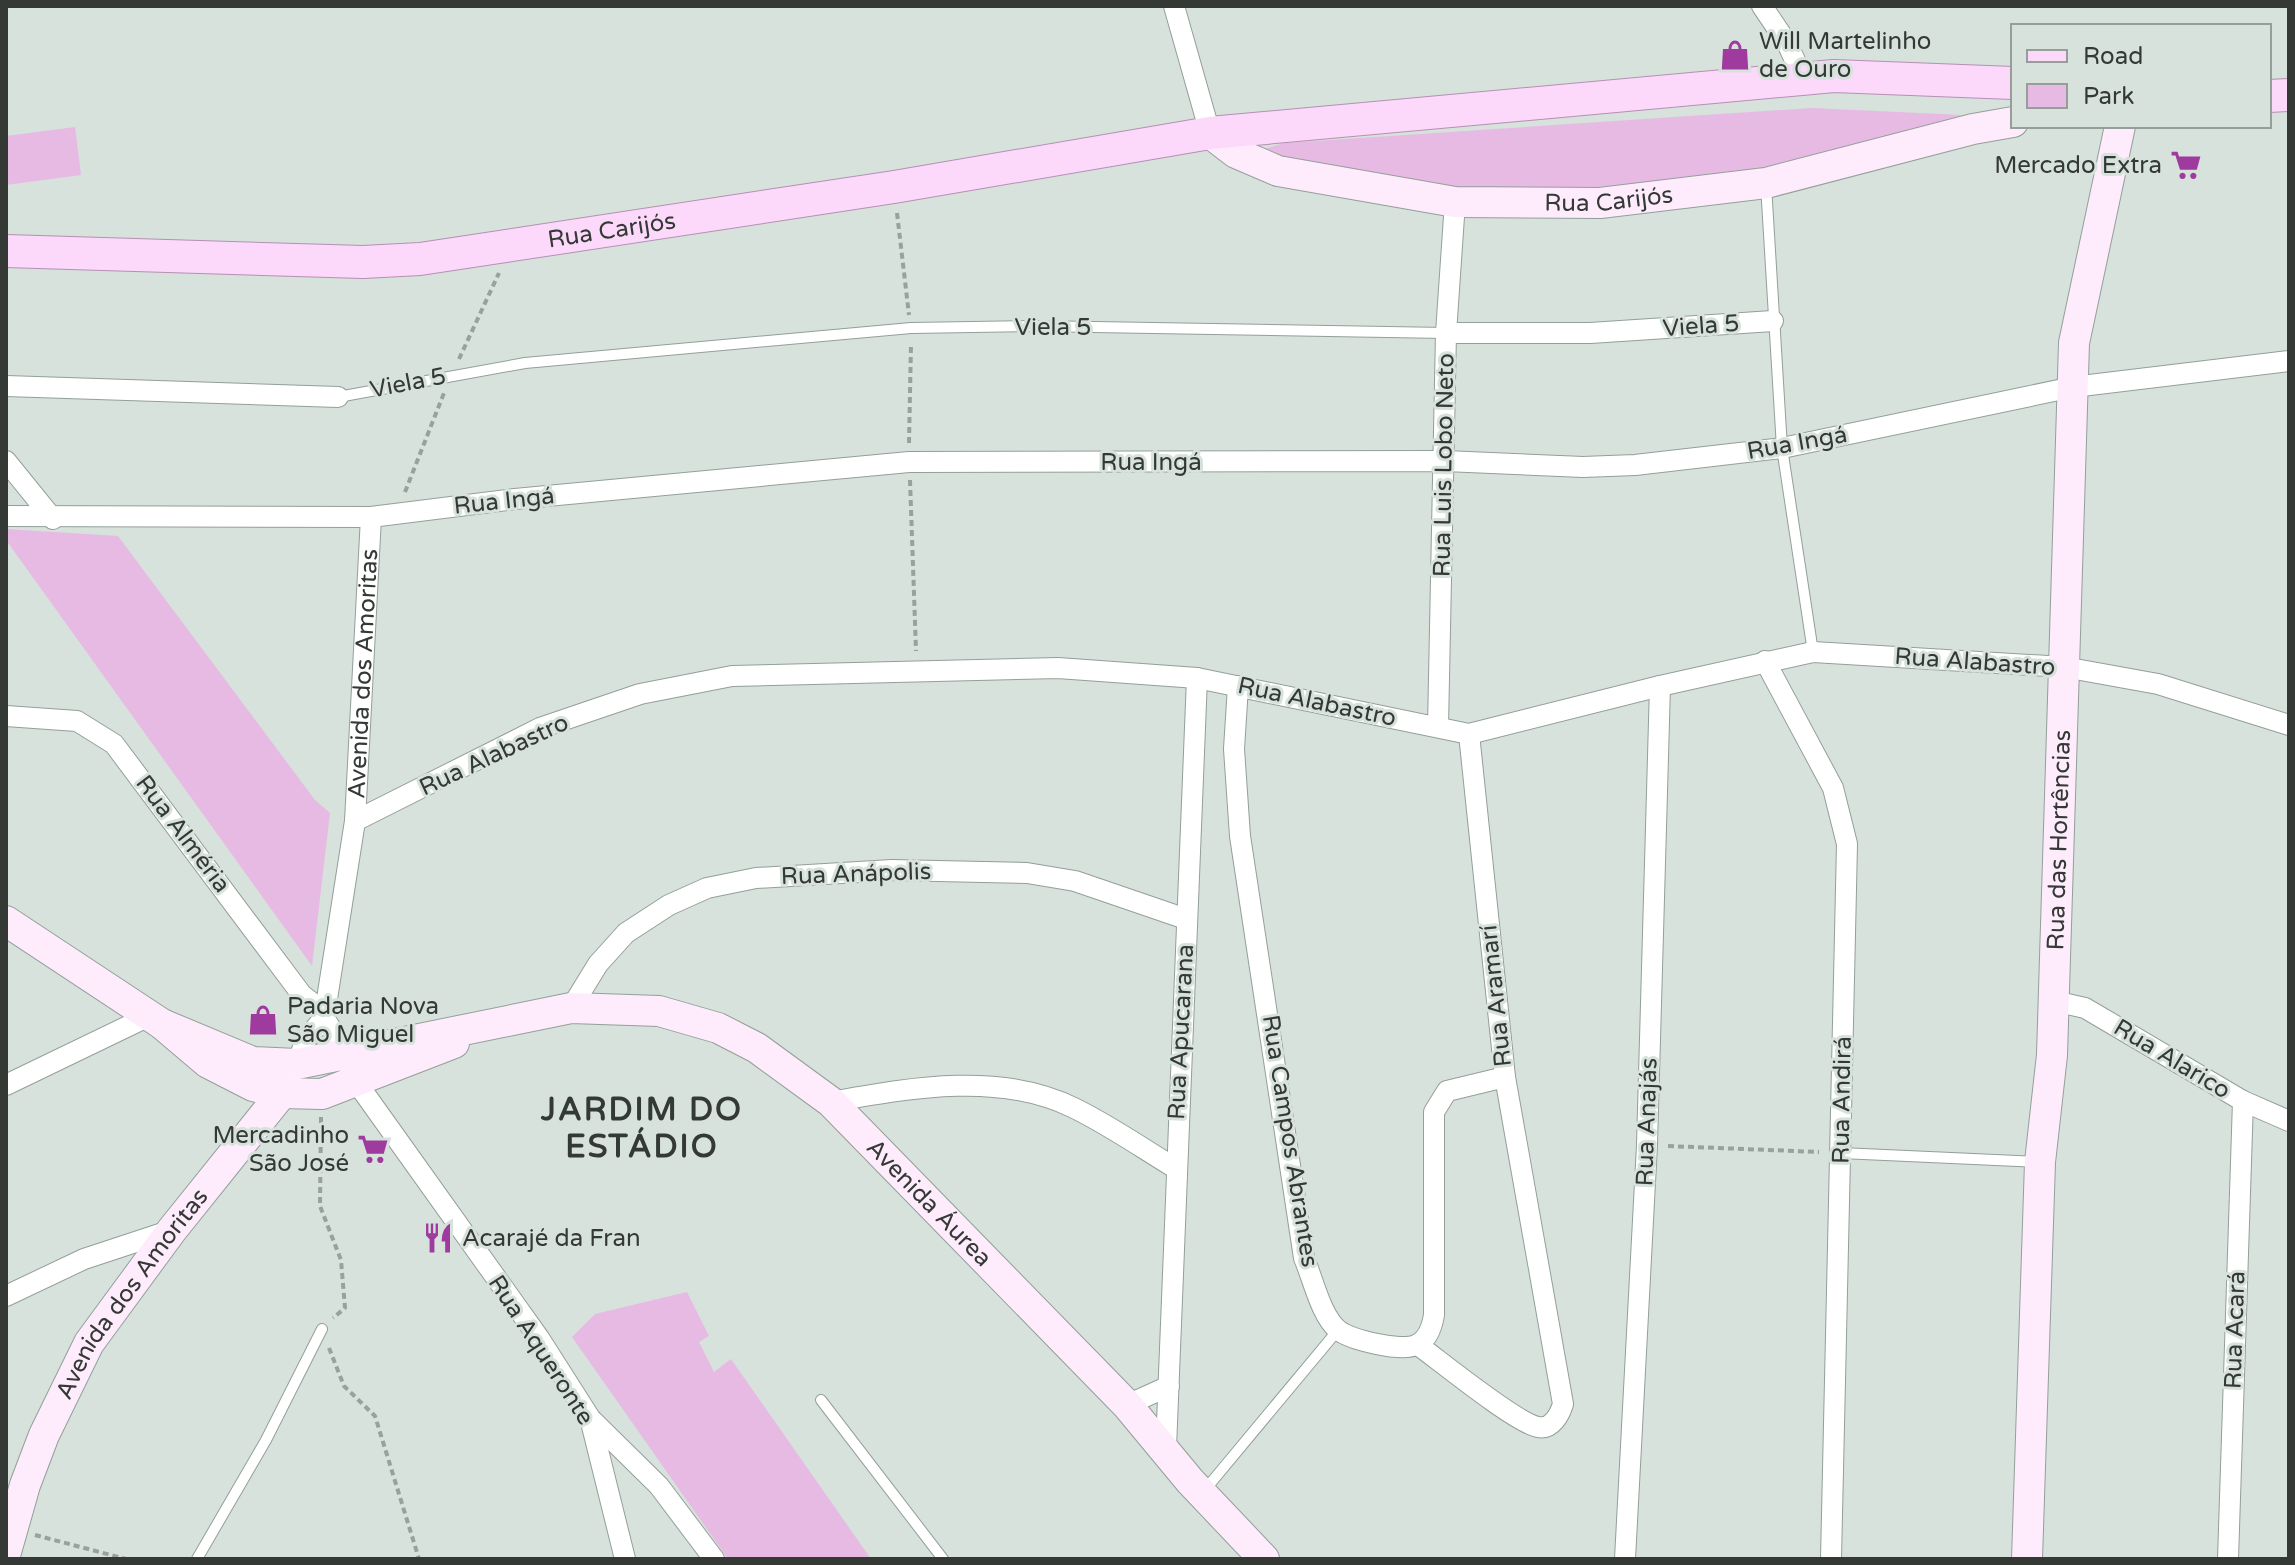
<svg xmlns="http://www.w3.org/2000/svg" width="2295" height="1565" viewBox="0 0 2295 1565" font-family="'Varela Round',sans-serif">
	<rect width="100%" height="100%" fill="#d6e2db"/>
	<g fill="#e7bae4">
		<polygon points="1812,108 1962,115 1757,172 1597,188 1443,189 1350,174 1258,151 1284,143"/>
		<polygon points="75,127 81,175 6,185 6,136"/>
		<polygon points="6,529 118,536 315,800 330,813 312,966 6,540"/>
		<polygon points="687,1292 709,1336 699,1342 714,1372 731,1359 871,1559 728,1559 572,1337 595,1314"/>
	</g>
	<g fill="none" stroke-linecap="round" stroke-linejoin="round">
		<g stroke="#949f99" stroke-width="12">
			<g id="lane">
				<polyline points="1766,185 1782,448 1813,652"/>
				<polyline points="338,397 525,363 911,328 1034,326 1446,333"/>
				<polyline points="1841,1153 2038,1162"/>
				<polyline points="821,1400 943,1559"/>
				<polyline points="1204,1491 1338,1330"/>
				<polyline points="197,1559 266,1440 322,1329"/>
			</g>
		</g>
		<g stroke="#949f99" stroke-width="22">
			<g id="street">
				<polyline points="1174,6 1210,133"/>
				<polyline points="1762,6 1787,43 1803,78"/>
				<polyline points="1446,333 1590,333 1773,321"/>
				<polyline points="6,386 338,397"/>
				<polyline points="6,461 53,519"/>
				<polyline points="6,516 371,517 515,499 909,462 1445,461 1583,467 1635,465 1782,448 2073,387 2289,361"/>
				<polyline points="1765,661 1833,788 1847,844 1831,1559"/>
				<path d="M 1238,686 L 1234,749 L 1240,836 L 1304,1258 C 1313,1279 1321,1316 1338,1330 C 1351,1340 1401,1352 1416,1345 C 1428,1340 1432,1327 1434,1315 L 1434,1112 L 1447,1091 L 1505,1077"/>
				<polyline points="6,716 77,721 114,744 302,995 325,1013"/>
				<polyline points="1438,727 1446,333 1455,202"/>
				<polyline points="355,821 540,728 640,694 732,676 1058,668 1197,678 1469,734 1660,686 1813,652 2064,667 2158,684 2289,725"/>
				<polyline points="2054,1001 2085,1008 2243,1101 2289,1121"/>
				<polyline points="571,1008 598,964 626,933 669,905 707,888 756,878 892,870 1027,873 1075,881 1186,919"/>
				<polyline points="324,1018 336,1036 357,1083 539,1338 590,1418 625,1559"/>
				<path id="s1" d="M 293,1072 L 307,1038 L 324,1018 L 355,821 L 371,517"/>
				<polyline points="6,1085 149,1016"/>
				<path d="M 831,1102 C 910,1088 999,1071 1074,1108 C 1109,1125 1142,1148 1175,1168"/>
				<polyline points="6,1296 84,1259 172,1230"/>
				<path d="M 1418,1345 C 1440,1361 1516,1423 1538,1427 C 1552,1430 1560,1414 1563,1404 L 1505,1077 L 1469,734"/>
				<polyline points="1127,1405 1169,1386"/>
				<polyline points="593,1421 659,1486 714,1559"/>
				<polyline points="1166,1448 1197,678"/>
				<polyline points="1625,1559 1647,1145 1660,686"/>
				<polyline points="2228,1559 2243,1101"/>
			</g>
		</g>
		<g stroke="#949f99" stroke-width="32">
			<g id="secondary">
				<path id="s2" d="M 1210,133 L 1236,153 L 1278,171 L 1455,202 L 1600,203 L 1766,183 L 1973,129 L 2013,122"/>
				<polyline points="6,921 162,1024 208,1063 253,1086 282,1093 322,1094 454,1043"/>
				<path id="s3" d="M 162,1024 L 253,1062 L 297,1064 L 571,1008 L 659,1011 L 718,1028 L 757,1048 L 831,1102 L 1127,1405 L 1190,1481 L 1264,1559"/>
				<path id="s4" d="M 6,1552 L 25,1485 L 44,1435 L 89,1343 L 172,1230 L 282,1093"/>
				<path id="s5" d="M 2027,1559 L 2040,1162 L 2052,1055 L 2074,343 L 2120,126"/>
			</g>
		</g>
		<g stroke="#b590b3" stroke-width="34">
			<g id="primary">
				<polyline points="2269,96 2289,95"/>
				<path id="s6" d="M 6,251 L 363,262 L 420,259 L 894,187 L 1210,133 L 1834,76 L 2013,83"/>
			</g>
		</g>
		<g stroke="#98a19b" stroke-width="4" stroke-dasharray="6 4" stroke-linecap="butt">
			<polyline points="897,213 909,315"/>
			<polyline points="459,359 499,273"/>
			<polyline points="909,443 911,344"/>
			<polyline points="910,480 916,651"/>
			<polyline points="405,492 444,393"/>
			<polyline points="321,1117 320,1206 341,1260 345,1308 333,1318"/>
			<polyline points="1668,1146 1819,1152"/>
			<polyline points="329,1348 344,1386 375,1416 419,1559"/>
			<polyline points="35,1535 126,1559"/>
		</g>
		<use href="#lane" stroke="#fff" stroke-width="10"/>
		<use href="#street" stroke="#fff" stroke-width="20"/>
		<use href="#secondary" stroke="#feecfd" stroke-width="30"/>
		<use href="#primary" stroke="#fcd9fa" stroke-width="32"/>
	</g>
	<defs>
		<g id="shop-bare" transform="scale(2.4)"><path d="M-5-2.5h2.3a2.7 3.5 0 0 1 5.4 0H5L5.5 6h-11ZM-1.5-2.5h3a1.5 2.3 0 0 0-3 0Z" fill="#9f3a9e" stroke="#d6e2db" stroke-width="2.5" paint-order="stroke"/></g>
		<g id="supermarket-bare" transform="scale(2.4)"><path d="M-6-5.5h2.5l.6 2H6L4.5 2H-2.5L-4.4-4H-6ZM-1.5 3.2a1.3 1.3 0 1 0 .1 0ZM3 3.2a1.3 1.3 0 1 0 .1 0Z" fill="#9f3a9e" stroke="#d6e2db" stroke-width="2.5" paint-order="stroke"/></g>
		<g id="restaurant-bare" transform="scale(2.4)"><path d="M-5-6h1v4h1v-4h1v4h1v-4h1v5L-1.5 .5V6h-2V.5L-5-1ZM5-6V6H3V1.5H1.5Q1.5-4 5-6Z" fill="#9f3a9e" stroke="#d6e2db" stroke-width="2.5" paint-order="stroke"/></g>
	</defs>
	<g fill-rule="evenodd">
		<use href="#shop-bare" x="1735" y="55"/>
		<use href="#supermarket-bare" x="2186" y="165"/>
		<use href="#shop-bare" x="263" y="1020"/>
		<use href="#supermarket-bare" x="373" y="1149"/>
		<use href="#restaurant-bare" x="438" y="1238"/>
	</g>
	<g text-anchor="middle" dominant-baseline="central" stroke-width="6" stroke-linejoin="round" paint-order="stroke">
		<g font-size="24" fill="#343936" stroke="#d6e2db" text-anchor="start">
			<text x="1759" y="41">Will Martelinho<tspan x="1759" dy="28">de Ouro</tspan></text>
			<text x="2162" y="165" text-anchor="end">Mercado Extra</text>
			<text x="287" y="1006">Padaria Nova<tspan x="287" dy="28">São Miguel</tspan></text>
			<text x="349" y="1135" text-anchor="end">Mercadinho<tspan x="349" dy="28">São José</tspan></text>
			<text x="462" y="1238">Acarajé da Fran</text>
		</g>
		<g font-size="24" fill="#343936" stroke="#d6e2db">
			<text stroke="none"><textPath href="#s2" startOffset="412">Rua Carijós</textPath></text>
			<text stroke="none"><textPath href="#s6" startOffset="608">Rua Carijós</textPath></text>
			<text transform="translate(1701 326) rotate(-4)">Viela 5</text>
			<text x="1053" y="327">Viela 5</text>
			<text transform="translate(408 383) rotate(-11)">Viela 5</text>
			<text transform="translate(1797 443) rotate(-10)">Rua Ingá</text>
			<text x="1151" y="462">Rua Ingá</text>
			<text transform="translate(1444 465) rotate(-89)">Rua Luis Lobo Neto</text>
			<text transform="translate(504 501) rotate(-6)">Rua Ingá</text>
			<text transform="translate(1975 662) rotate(4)">Rua Alabastro</text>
			<text stroke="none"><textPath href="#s1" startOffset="410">Avenida dos Amoritas</textPath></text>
			<text transform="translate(1317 702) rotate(12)">Rua Alabastro</text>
			<text transform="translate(494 755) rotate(-25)">Rua Alabastro</text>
			<text transform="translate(183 834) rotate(53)">Rua Alméria</text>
			<text stroke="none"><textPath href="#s5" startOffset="720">Rua das Hortências</textPath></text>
			<text transform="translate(856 874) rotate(-2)">Rua Anápolis</text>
			<text transform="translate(1496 996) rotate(-96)">Rua Aramarí</text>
			<text transform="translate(1181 1032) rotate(-87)">Rua Apucarana</text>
			<text transform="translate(2172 1059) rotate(31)">Rua Alarico</text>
			<text transform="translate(1842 1100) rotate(-89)">Rua Andirá</text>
			<text transform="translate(1647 1122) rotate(-88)">Rua Anajás</text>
			<text transform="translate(1290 1141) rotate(81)">Rua Campos Abrantes</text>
			<text stroke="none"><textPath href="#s3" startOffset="848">Avenida Áurea</textPath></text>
			<text stroke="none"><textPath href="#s4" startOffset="290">Avenida dos Amoritas</textPath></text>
			<text transform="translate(2235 1330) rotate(-88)">Rua Acará</text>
			<text transform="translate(541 1350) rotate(57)">Rua Aqueronte</text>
		</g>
		<g font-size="32" font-weight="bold" letter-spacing="2" fill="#343936" stroke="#d6e2db">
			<text x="642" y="1110">JARDIM DO<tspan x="642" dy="37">ESTÁDIO</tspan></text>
		</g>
	</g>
	<rect width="2295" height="1565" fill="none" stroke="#343936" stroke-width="16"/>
	<rect x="2011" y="24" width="260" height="104" fill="#d6e2db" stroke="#959e99" stroke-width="2"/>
	<rect x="2027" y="50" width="40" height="12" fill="#fcd9fa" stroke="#959e99" stroke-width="2"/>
	<text x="2083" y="64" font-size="24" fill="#343936">Road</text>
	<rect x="2027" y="84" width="40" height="24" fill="#e7bae4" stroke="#959e99" stroke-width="2"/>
	<text x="2083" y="104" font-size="24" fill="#343936">Park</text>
</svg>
